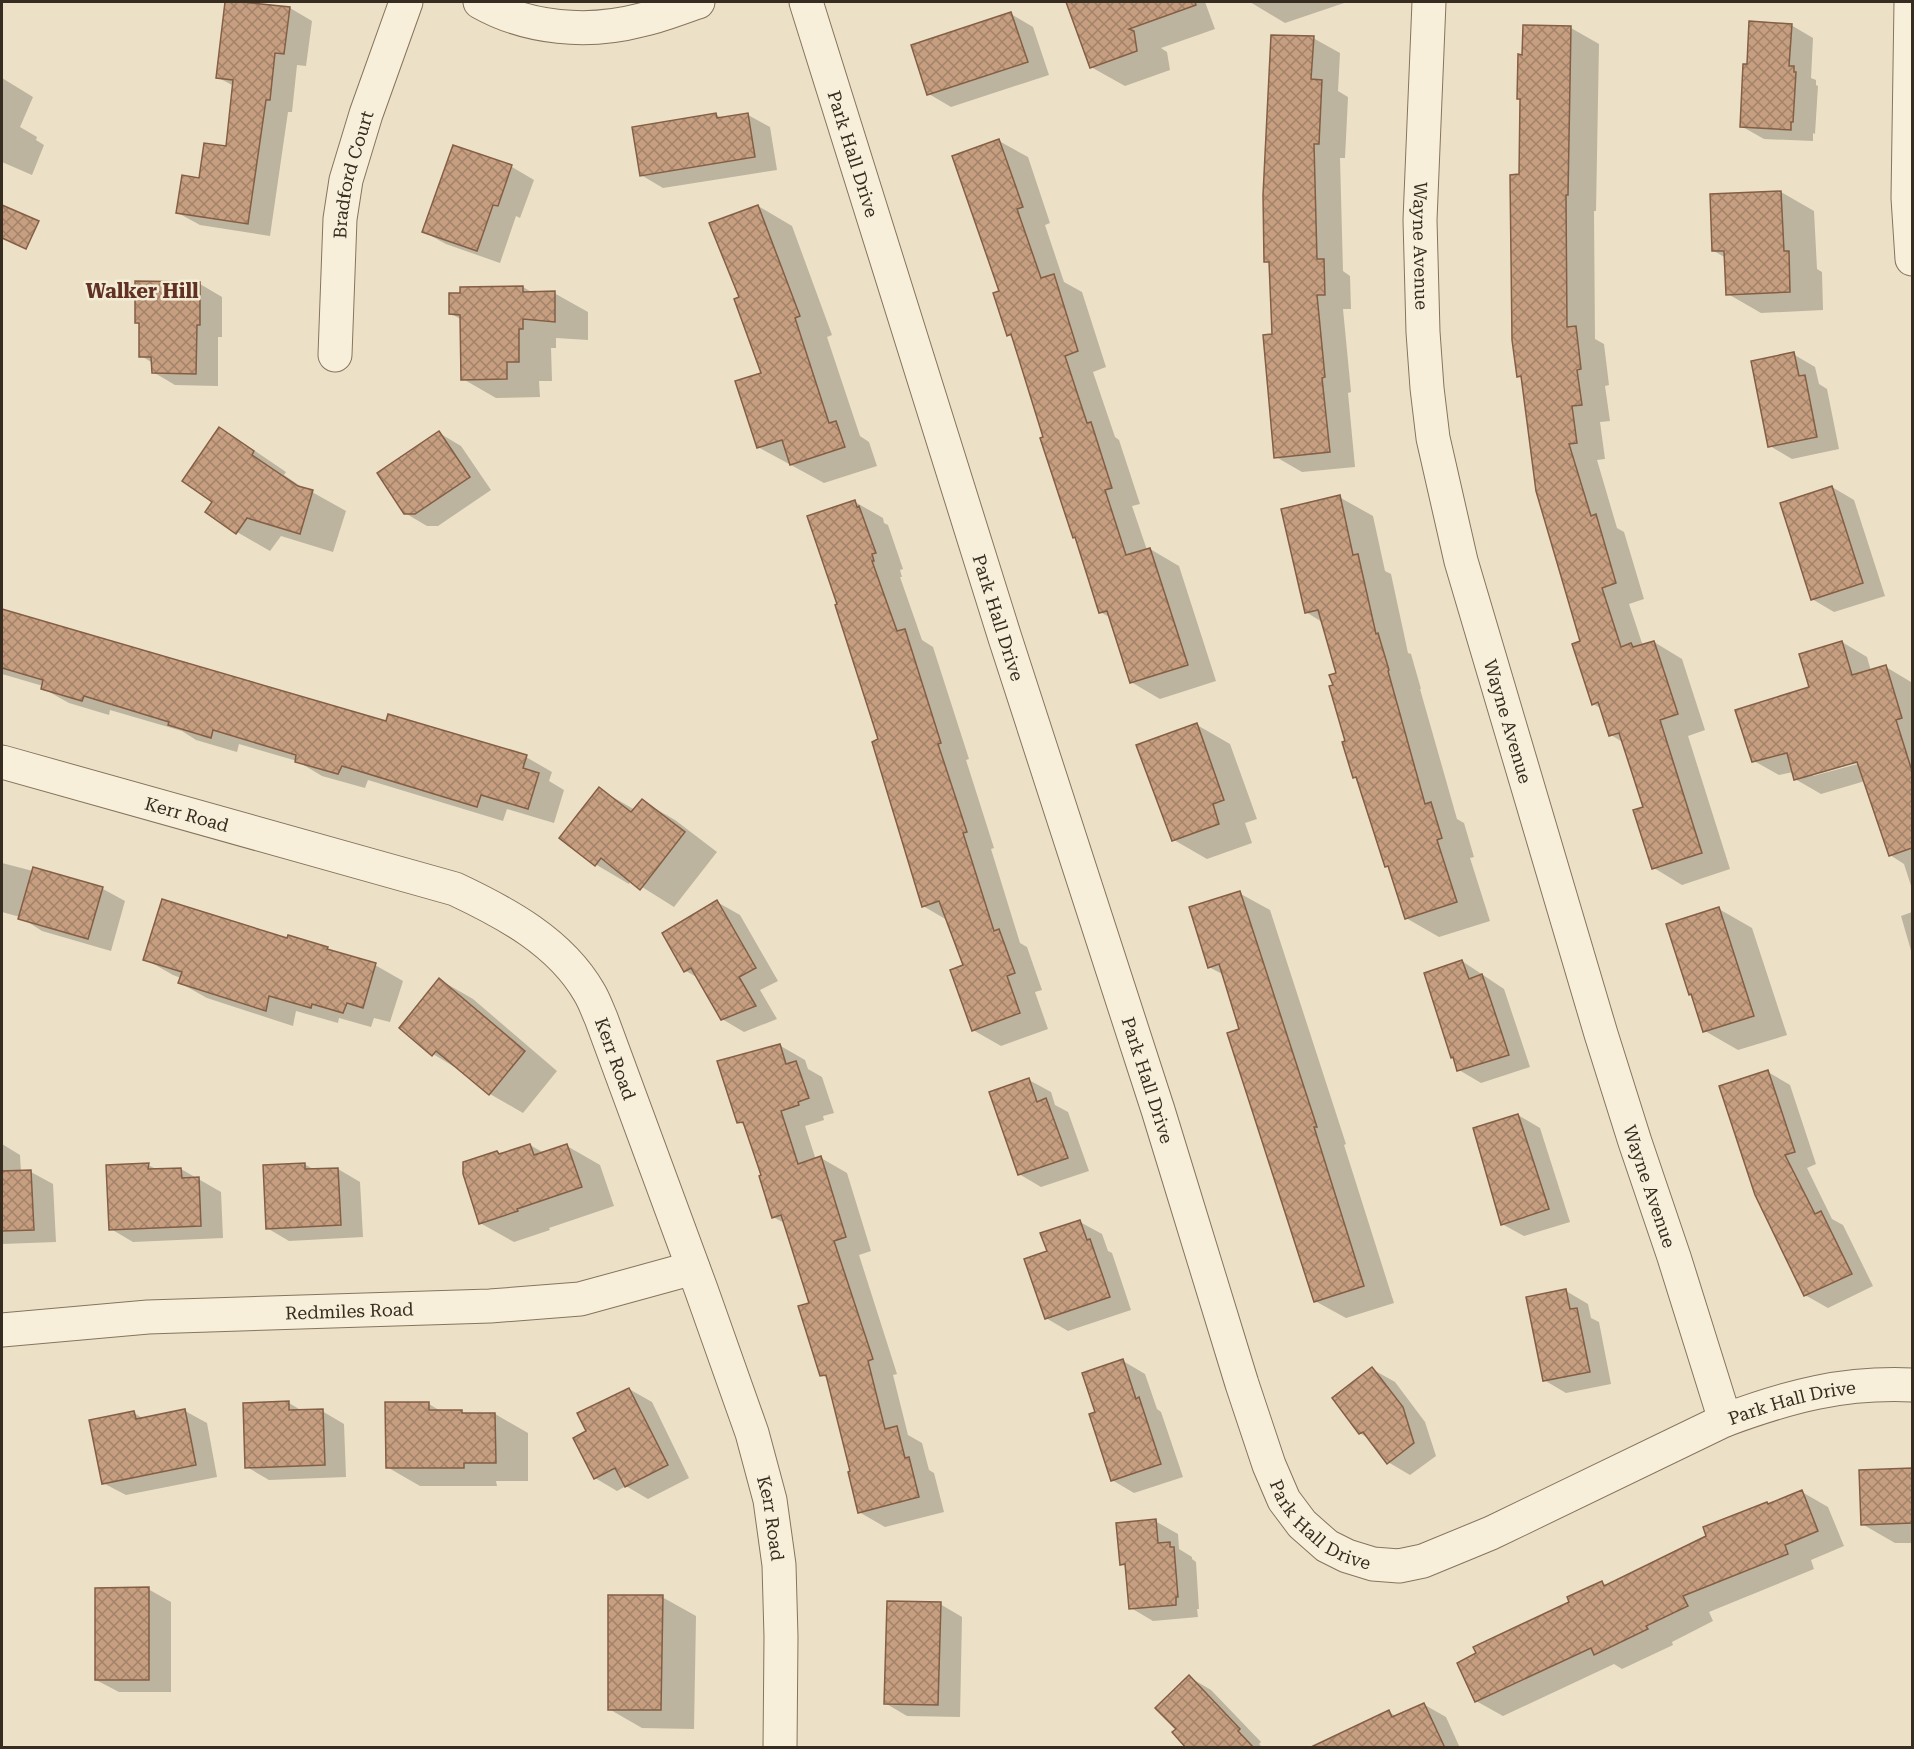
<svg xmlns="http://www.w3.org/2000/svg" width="1914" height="1749" viewBox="0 0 1914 1749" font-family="'Roboto Serif',serif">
	<defs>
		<pattern id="building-cross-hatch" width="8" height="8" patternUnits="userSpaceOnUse" patternTransform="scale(1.5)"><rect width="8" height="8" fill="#c79f80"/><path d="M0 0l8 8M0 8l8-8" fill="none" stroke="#a28268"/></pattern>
	</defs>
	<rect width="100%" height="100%" fill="#ece1c7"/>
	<g fill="#0003" fill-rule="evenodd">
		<polygon points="226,2 290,8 312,21 306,66 297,65 292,112 288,112 270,236 200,225 178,213 200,180 228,148 234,86 217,77"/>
		<polygon points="1068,2 1205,2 1215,29 1161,48 1167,52 1170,70 1125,86 1091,67"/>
		<polygon points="1250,2 1344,2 1344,3 1285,23"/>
		<polygon points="1011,14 1033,27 1049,75 951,107 929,94"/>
		<polygon points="1791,25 1813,38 1811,78 1816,80 1816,85 1818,86 1815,134 1813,133 1813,141 1764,139 1741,126 1748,65"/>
		<polygon points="1571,28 1599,44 1596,211 1594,211 1595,339 1604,344 1609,385 1605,386 1610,421 1600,422 1605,459 1597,460 1617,528 1624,532 1644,599 1629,604 1643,646 1654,642 1682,659 1705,730 1688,736 1730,869 1682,885 1654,868 1644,808 1624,743 1611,735 1602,709 1593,704 1582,642 1523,379 1518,376 1522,100 1518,98 1524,56"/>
		<polygon points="1313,38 1340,53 1338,91 1348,97 1345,158 1340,158 1343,271 1350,276 1351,309 1343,309 1351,392 1348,393 1355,467 1302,472 1276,457 1271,264 1266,261"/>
		<polygon points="2,78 33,97 20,127 37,137 36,140 44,145 32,175 2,162"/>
		<polygon points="716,115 722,118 748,115 770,127 777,170 663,188 641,175"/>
		<polygon points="999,141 1028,157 1050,223 1045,225 1064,282 1082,292 1106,367 1093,372 1115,437 1119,440 1140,504 1132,506 1147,550 1150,549 1179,566 1216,681 1160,699 1131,682 1111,618 1100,612 1077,539 1074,537 1045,438 1014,338 1008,335 1001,292"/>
		<polygon points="454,146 512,167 534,180 520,218 516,216 500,263 446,244 424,232"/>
		<polygon points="1781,192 1814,211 1817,269 1822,272 1823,310 1761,313 1728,294 1726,258 1714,251"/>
		<polygon points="758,206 792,226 832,335 827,337 860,436 869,442 877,466 824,483 758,447 763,374 741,298"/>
		<polygon points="200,284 222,297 222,337 218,337 218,386 175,385 153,372 153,363 141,356 141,325 136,323"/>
		<polygon points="523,287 533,293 554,293 588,312 588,340 556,338 556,348 551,348 552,381 539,381 540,397 496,398 463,379 462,320 450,313 461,294 461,289"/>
		<polygon points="1793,354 1815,367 1819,384 1827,389 1839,449 1792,459 1770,446"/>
		<polygon points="219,429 252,449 286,472 284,475 306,490 312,492 346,511 333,552 281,536 270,551 237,532"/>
		<polygon points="439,433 461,446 491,490 438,526 427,526 405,513"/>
		<polygon points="1832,487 1854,500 1885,596 1834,612 1812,599"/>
		<polygon points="1339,497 1373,516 1385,571 1391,574 1408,653 1411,654 1421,689 1420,689 1457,819 1464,823 1474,857 1470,858 1490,921 1439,937 1406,918 1391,868 1386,866 1358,779 1354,777 1334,686 1338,674 1322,622 1306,612"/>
		<polygon points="855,502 883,518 884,523 888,525 903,569 900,570 902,577 900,577 922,640 933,647 969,759 966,760 994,848 991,849 1020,943 1027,947 1042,990 1035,992 1048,1029 1001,1046 973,1030 965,966 947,920 923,906 880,740 839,605"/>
		<polygon points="2,611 387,723 526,757 552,772 549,781 564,790 554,823 507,809 503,821 368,780 365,788 322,776 297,761 239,744 237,752 196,740 182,731 110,710 109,715 69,703 42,688 43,686 2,674"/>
		<path d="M 1842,642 L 1867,657 L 1871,671 L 1886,667 L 1911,682 L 1912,686 L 1912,889 L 1904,864 L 1890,855 L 1865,781 L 1821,794 L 1795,779 L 1793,772 L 1779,775 L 1754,761 L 1811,688 ZM 1864,759 L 1865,762 L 1813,776 L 1813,773 Z"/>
		<polygon points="1197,725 1230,744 1257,819 1245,823 1252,843 1207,859 1174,840"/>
		<polygon points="599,789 635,810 642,801 675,820 717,852 674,907 631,880 629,884 595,864"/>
		<polygon points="2,863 33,871 34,869 103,889 125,901 111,951 42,931 20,917 2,912"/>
		<polygon points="1239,893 1270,910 1346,1144 1344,1145 1394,1303 1346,1318 1315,1301 1241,1029 1224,975 1209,967"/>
		<polygon points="717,902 740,915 778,981 760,990 777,1019 744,1032 722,1019 698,978 686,971"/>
		<polygon points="1719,909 1752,928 1787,1035 1738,1050 1705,1031 1694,997 1690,994"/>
		<polygon points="1912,912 1912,954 1901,916"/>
		<polygon points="327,948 337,954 375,965 403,981 390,1022 374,1018 371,1027 339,1018 338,1023 296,1011 293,1026 207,998 180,983 181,978 173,975 145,959"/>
		<polygon points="1462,961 1504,989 1530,1067 1481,1083 1459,1070 1455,1059 1452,1057"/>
		<polygon points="440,980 473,999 557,1071 523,1113 490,1094 463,1072 433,1054"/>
		<polygon points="779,1045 805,1060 808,1069 822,1077 834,1113 823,1116 824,1120 805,1126 816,1160 821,1158 847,1173 871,1251 859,1255 897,1374 893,1375 908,1435 922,1443 929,1470 934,1473 944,1512 885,1527 859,1512 852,1472 828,1379 822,1375 810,1304 786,1224 773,1217 763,1176 747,1127 739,1122"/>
		<polygon points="1768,1072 1790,1085 1816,1164 1807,1168 1832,1219 1843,1225 1873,1286 1828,1308 1805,1295"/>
		<polygon points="1029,1080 1051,1092 1055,1105 1068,1112 1089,1171 1041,1187 1019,1174"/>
		<polygon points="1518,1115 1540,1128 1570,1222 1524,1236 1502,1224"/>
		<polygon points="2,1144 20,1155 21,1172 31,1172 53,1184 56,1242 2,1244"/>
		<polygon points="530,1145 544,1153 567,1146 600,1165 614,1206 549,1228 550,1230 514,1242 480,1223 497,1152 502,1155"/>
		<polygon points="304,1164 315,1170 338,1169 360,1182 363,1237 289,1241 267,1228"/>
		<polygon points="148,1165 158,1170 181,1169 221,1192 223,1238 133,1242 111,1229"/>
		<polygon points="1080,1222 1102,1234 1108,1251 1112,1253 1131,1310 1068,1331 1046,1318 1049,1252"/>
		<polygon points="1566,1291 1588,1304 1591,1318 1599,1322 1611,1384 1566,1393 1544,1380"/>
		<polygon points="1123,1361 1145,1374 1157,1409 1161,1412 1183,1477 1134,1493 1112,1480 1097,1413"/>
		<polygon points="1372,1369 1395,1382 1425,1422 1436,1456 1410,1475 1388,1462 1369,1439 1360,1433"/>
		<polygon points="629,1389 652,1402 689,1478 648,1499 626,1486 617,1491 595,1478 588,1432"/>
		<polygon points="289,1403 304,1412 322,1411 344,1424 346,1477 269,1480 247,1467"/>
		<polygon points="429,1404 442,1412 462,1412 466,1414 495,1414 528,1433 528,1481 496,1481 497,1486 420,1486 387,1467"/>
		<polygon points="185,1411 207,1423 217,1477 126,1495 103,1483 134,1413 144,1419"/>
		<polygon points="1912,1469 1912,1543 1895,1543 1862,1524 1860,1471"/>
		<polygon points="1802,1492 1828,1507 1844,1546 1811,1560 1814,1569 1709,1612 1713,1621 1672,1642 1673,1645 1622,1669 1614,1664 1503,1716 1476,1701 1571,1603 1602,1582 1607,1586 1769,1505"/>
		<polygon points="1155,1521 1178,1534 1179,1549 1192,1557 1192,1559 1196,1562 1199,1609 1197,1609 1198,1617 1153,1621 1131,1608 1127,1567 1121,1564"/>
		<polygon points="148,1589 171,1602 171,1692 119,1692 96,1680"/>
		<polygon points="662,1597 696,1616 694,1729 642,1728 609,1709"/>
		<polygon points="940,1604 962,1617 960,1717 907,1716 885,1703"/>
		<polygon points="1189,1677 1211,1690 1261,1742 1259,1744 1263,1748 1188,1748 1178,1730"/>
		<polygon points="1423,1704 1446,1717 1460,1748 1335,1748 1389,1712 1397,1717"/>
	</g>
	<g fill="url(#building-cross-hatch)" stroke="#845f45" stroke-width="1.5">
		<polygon points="225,2 242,2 290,7 284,54 275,53 270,100 266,100 248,224 176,213 182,175 199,178 204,143 226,146 233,80 216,78"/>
		<polygon points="1066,2 1195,2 1196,5 1129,29 1134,31 1137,51 1090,68"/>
		<polygon points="1011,12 1028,62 927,95 911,45"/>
		<polygon points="1749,21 1792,24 1789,66 1794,66 1794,72 1796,72 1793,122 1791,122 1791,130 1740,127 1743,64 1747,64"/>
		<polygon points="1523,25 1571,26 1568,195 1566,195 1567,327 1576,326 1581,369 1577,370 1582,405 1572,406 1577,443 1569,444 1591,516 1596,514 1616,583 1602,588 1621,647 1631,643 1633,647 1654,641 1678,714 1660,720 1702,853 1652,869 1633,810 1643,807 1619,733 1609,736 1598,702 1592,705 1572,644 1580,641 1536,491 1521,376 1517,377 1512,340 1510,175 1519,174 1520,99 1517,99 1518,54 1522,55"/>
		<polygon points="1271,35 1314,36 1311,79 1322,80 1319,144 1314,144 1317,259 1324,259 1325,295 1317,295 1325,377 1322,378 1330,452 1274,458 1263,335 1272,334 1269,262 1264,262 1263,195"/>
		<polygon points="716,113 717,118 748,113 755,157 640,176 632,127"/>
		<polygon points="999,139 1023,207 1017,209 1041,278 1054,274 1078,351 1065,356 1087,423 1091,422 1112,488 1105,490 1126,555 1150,548 1188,665 1130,683 1107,611 1099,613 1075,537 1073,538 1040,438 1043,437 1011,334 1007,336 993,293 999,291 952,156"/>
		<polygon points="453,145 512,165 498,206 493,205 477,251 422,232"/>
		<polygon points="1781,191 1784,251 1789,251 1790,292 1726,295 1724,251 1712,251 1710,194"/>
		<polygon points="2,205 39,221 26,249 2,238"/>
		<polygon points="758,205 800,316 795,318 829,423 836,421 845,447 790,465 782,440 757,448 735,381 761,373 734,299 739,297 709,223"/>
		<polygon points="135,281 200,282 200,325 197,325 196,374 152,373 151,357 139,357 139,323 135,323"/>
		<polygon points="523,286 523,292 555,291 555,322 523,319 523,329 519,329 519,362 507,362 507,379 461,380 460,315 449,314 449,293 460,293 460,287"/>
		<polygon points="1794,352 1799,376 1805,375 1817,437 1768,447 1751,361"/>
		<polygon points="219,427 254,451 252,455 298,486 313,490 300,534 247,518 236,534 205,512 212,502 182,481"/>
		<polygon points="439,431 470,477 415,514 404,514 377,473"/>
		<polygon points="1832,486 1863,583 1811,600 1780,503"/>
		<polygon points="1340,495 1353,555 1358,554 1376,634 1378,633 1389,670 1388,671 1425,804 1431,802 1442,838 1437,840 1457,902 1405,919 1388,866 1385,867 1356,777 1353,778 1342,742 1345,741 1329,686 1333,685 1329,675 1336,673 1318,610 1305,613 1281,509"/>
		<polygon points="855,500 857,507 859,506 876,553 872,554 874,561 872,561 897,631 905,629 941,743 938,744 967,832 963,833 994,931 999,929 1015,973 1007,976 1020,1013 972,1031 950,970 963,965 939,901 922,907 872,742 878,739 835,605 837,604 807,516"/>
		<polygon points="2,609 386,721 388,714 527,755 523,768 539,773 528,809 481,795 477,807 342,766 338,774 295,762 296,755 213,730 211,738 168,725 169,722 84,696 82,701 41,689 43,680 2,668"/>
		<polygon points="1842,641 1852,675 1886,665 1902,718 1896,720 1912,771 1912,848 1889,856 1857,762 1794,780 1787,753 1752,762 1735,710 1809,687 1799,654"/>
		<polygon points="1197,723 1224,800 1213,804 1219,824 1172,841 1136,745"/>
		<polygon points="599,787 631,812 642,799 685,832 640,890 601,858 595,866 559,838"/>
		<polygon points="33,867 103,887 88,939 18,919"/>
		<polygon points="1240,891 1317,1127 1314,1127 1364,1286 1314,1302 1227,1033 1239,1029 1219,964 1208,968 1189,907"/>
		<polygon points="162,899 287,938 288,935 328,947 327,949 376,963 363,1008 347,1003 343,1013 312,1004 311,1008 269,996 266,1011 178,983 182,972 143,960"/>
		<polygon points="717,900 756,968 739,977 756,1006 721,1020 691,968 684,972 662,933"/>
		<polygon points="1719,907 1754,1016 1703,1032 1691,994 1689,995 1666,924"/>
		<polygon points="1462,960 1469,979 1482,974 1509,1055 1457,1071 1453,1057 1451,1058 1424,973"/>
		<polygon points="439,978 525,1051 489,1095 436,1051 432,1056 399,1028"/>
		<polygon points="780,1044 786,1064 796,1061 809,1098 798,1102 799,1105 781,1111 798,1164 821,1156 846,1237 834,1241 873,1359 868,1361 885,1429 897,1426 905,1458 909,1457 919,1497 858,1513 848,1472 850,1471 826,1375 820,1376 798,1306 809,1303 781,1215 772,1218 759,1176 761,1175 743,1122 737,1123 717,1061"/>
		<polygon points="1768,1070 1795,1152 1785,1155 1815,1214 1821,1211 1852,1274 1804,1296 1755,1195 1719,1086"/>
		<polygon points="1029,1078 1037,1102 1046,1098 1068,1158 1018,1175 989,1092"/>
		<polygon points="1518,1114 1549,1209 1501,1225 1473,1128"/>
		<polygon points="530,1144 534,1155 567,1144 582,1187 517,1209 518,1211 479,1224 463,1174 463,1162 497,1151 499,1154"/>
		<polygon points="149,1163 148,1169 181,1168 182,1178 199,1177 201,1226 109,1230 106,1165"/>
		<polygon points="305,1163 305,1169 338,1168 341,1225 266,1229 263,1165"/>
		<polygon points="31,1170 34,1230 2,1231 2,1171"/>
		<polygon points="1080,1220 1087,1240 1090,1239 1110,1297 1045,1319 1024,1259 1047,1251 1040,1233"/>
		<polygon points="1566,1289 1570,1309 1577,1308 1590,1372 1543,1381 1526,1297"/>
		<polygon points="1123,1359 1136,1399 1139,1397 1161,1464 1111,1481 1089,1414 1095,1412 1082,1373"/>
		<polygon points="1372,1367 1403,1407 1414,1443 1387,1464 1363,1432 1359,1434 1332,1398"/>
		<polygon points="629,1388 668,1465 625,1487 615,1468 594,1479 573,1438 586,1431 577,1413"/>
		<polygon points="289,1401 289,1410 323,1409 325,1465 245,1468 243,1403"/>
		<polygon points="385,1402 429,1402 429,1410 462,1410 462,1413 495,1413 496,1463 464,1463 464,1468 386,1468"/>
		<polygon points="185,1409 196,1465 102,1484 89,1420 134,1411 136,1419"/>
		<polygon points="1912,1468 1912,1523 1861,1525 1859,1470"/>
		<polygon points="1802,1490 1818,1531 1785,1545 1788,1554 1683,1596 1688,1606 1646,1626 1648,1629 1594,1655 1591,1648 1475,1702 1457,1663 1476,1653 1473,1647 1569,1602 1567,1597 1602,1581 1604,1586 1706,1536 1703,1527 1767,1502 1768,1504"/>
		<polygon points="1156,1519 1158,1543 1170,1542 1170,1547 1174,1547 1178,1597 1176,1597 1176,1605 1129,1609 1125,1564 1120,1565 1116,1523"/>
		<polygon points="149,1587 149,1680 95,1680 95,1588"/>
		<polygon points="608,1595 663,1595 661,1710 608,1710"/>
		<polygon points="887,1601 941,1602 938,1705 884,1704"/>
		<polygon points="1189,1675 1240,1729 1238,1731 1254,1748 1186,1748 1172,1732 1176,1729 1155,1708"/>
		<polygon points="1424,1703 1445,1748 1309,1748 1389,1710 1392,1717"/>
	</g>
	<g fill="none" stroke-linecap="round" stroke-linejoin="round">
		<g stroke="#86745e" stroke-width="35">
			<g id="minor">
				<path d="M 480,2 C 528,29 588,34 641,20 C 661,16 679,8 698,2"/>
				<path id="s1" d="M 806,2 L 1005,638 L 1158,1110 L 1242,1384 L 1269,1465 L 1284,1500 L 1302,1524 L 1327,1546 L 1347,1556 L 1373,1564 L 1399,1566 L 1423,1561 L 1491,1533 L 1725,1420 C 1790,1396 1843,1382 1912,1385"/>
				<path id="s2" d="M 1429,2 L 1420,220 L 1423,332 L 1427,388 L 1433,438 L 1461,561 L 1601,1034 L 1635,1142 L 1674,1257 L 1725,1420"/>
				<path id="s3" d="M 335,355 L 340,219 L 346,180 L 366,114 L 406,2"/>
				<path id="s4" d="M 2,762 L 455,889 C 506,913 560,942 589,992 C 594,1000 597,1009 601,1018 L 701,1289 L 752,1433 L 770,1500 L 779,1565 L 781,1637 L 780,1748"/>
				<path id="s5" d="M 2,1330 L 148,1317 L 490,1306 L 580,1299 L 693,1268"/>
			</g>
		</g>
		<g stroke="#86745e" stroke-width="35">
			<polyline id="tertiary" points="1911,2 1908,198 1912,259"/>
		</g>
		<use href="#minor" stroke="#f7efda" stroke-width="33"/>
		<use href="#tertiary" stroke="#f7efda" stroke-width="33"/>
	</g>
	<g text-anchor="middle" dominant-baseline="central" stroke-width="5" stroke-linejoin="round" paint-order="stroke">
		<g font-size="18" fill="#372c20" stroke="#f3ecd6">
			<text stroke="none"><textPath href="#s1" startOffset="159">Park Hall Drive</textPath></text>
			<text stroke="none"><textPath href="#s3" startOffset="182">Bradford Court</textPath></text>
			<text stroke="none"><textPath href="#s2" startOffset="244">Wayne Avenue</textPath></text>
			<text stroke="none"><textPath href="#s1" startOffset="645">Park Hall Drive</textPath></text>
			<text stroke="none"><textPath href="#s2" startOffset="730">Wayne Avenue</textPath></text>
			<text stroke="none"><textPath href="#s4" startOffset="192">Kerr Road</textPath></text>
			<text stroke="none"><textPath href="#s4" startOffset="714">Kerr Road</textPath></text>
			<text stroke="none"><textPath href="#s1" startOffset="1131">Park Hall Drive</textPath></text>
			<text stroke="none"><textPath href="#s2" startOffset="1216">Wayne Avenue</textPath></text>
			<text stroke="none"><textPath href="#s5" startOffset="348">Redmiles Road</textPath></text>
			<text stroke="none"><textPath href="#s1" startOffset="2139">Park Hall Drive</textPath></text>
			<text stroke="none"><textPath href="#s1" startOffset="1617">Park Hall Drive</textPath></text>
			<text stroke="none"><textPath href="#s4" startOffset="1200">Kerr Road</textPath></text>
		</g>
		<g font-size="20" font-weight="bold" fill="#613123" stroke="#f3ecd6">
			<text x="142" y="291">Walker Hill</text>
		</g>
	</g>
	<rect width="1914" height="1749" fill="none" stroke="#372c20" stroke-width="6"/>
</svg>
